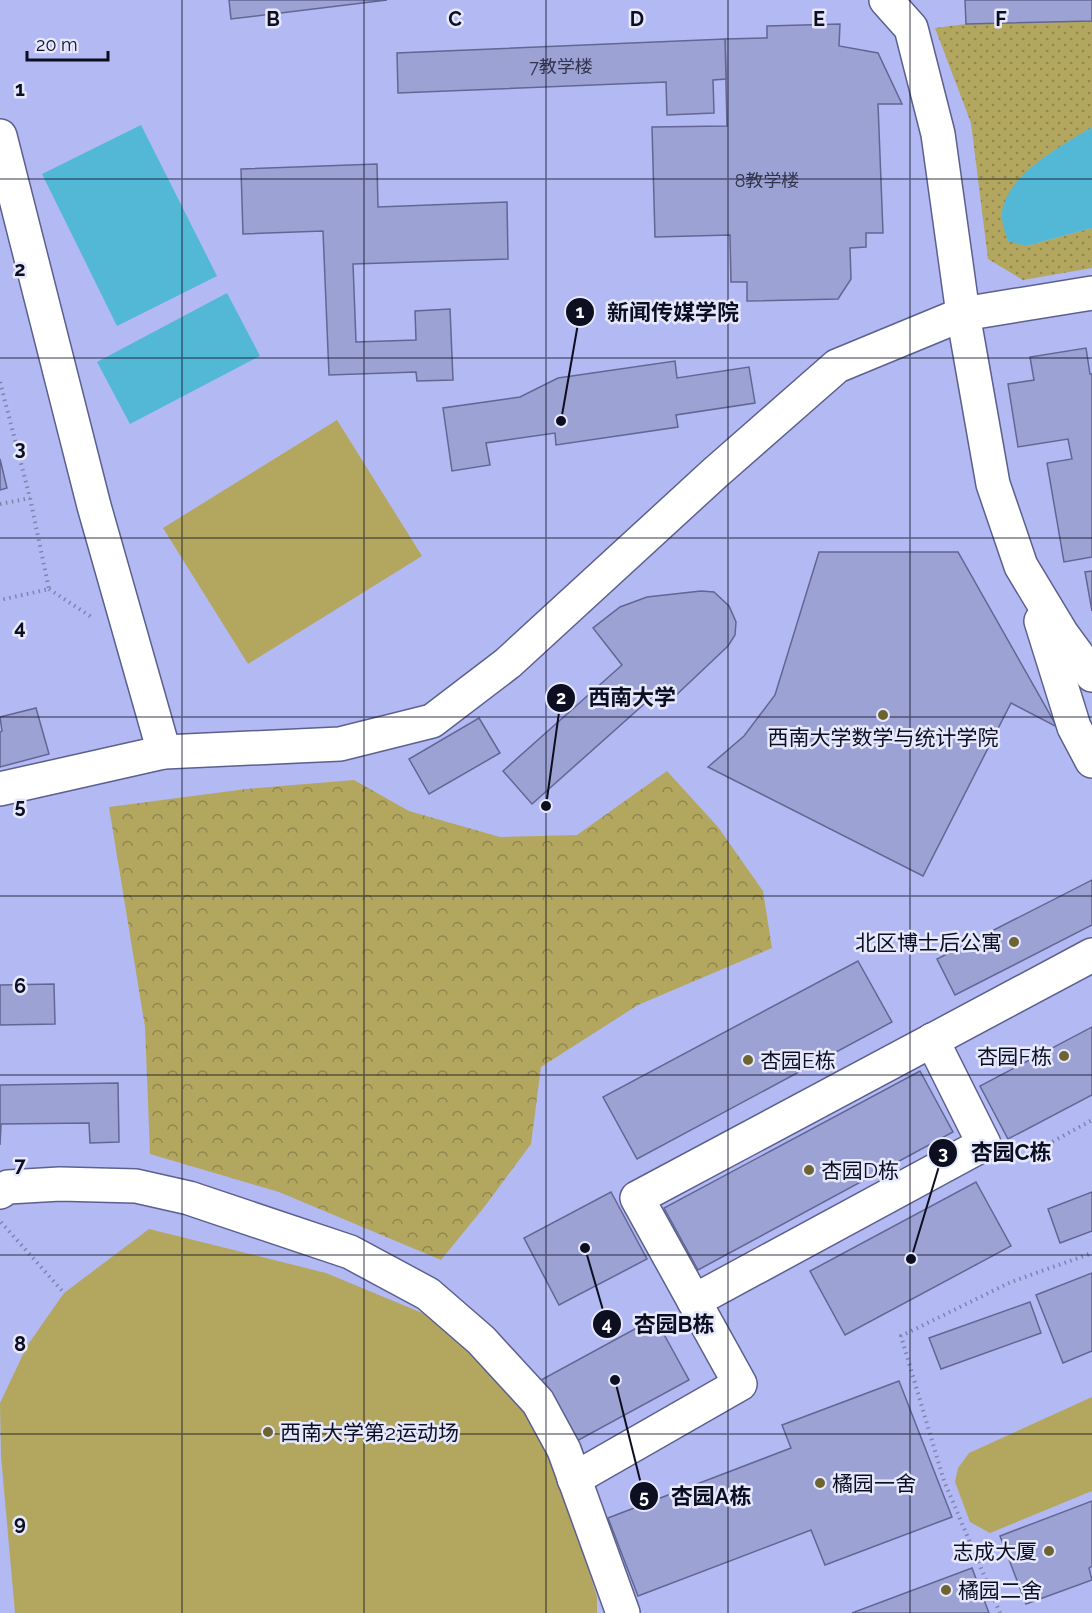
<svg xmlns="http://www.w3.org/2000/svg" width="1092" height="1613" viewBox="0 0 1092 1613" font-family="Raleway,'Noto Sans SC',sans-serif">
	<defs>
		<pattern id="forest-crowns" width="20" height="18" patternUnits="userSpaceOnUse" patternTransform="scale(1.5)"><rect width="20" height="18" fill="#b3a760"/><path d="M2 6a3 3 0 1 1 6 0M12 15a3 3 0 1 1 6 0" fill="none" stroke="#90864f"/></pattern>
		<pattern id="garden-dots" width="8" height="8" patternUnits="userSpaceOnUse" patternTransform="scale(1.5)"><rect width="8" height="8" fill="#b3a760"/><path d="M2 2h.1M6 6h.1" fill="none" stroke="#90864f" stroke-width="1.8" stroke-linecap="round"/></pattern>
	</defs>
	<rect width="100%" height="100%" fill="#bfc5f9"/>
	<rect fill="#b3b9f3" x="0" y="0" width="1092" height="1613"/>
	<g fill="#b3a760">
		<polygon points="337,420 422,556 248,664 163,528"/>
		<polygon points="149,1229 326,1273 427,1315 473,1351 523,1408 553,1468 573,1521 597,1597 597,1613 15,1613 1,1456 0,1403 27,1346 64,1293"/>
		<polygon points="1092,1397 1092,1491 990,1533 970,1522 955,1482 958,1468 969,1453"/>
	</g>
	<polygon fill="url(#forest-crowns)" points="667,771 718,827 763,891 772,948 638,1005 541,1067 531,1144 485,1206 441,1260 279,1192 150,1154 145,1027 109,807 246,789 354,780 409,811 500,837 577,835"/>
	<polygon fill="url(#garden-dots)" points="1092,21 1092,127 1049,154 1026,246 1092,228 1092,268 1023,280 988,259 971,123 935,28 966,24"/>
	<g fill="#52b8d5">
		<polygon points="141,125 217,276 117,326 42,174"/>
		<path d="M 1092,127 L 1092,228 L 1026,246 L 1008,241 C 1004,229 999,217 1004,204 C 1015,170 1063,145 1092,127 Z"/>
		<polygon points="227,293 260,356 130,424 97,362"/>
	</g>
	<g fill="#9da2d4" stroke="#626694" stroke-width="1.5">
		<polygon points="229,0 387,0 231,19"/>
		<polygon points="965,0 1092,0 1092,21 966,24"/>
		<polygon points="840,24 839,46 878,53 902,104 878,104 883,233 866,233 866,247 850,248 851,279 838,299 747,301 747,282 731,282 730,235 655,237 652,127 727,126 725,39 767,38 767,26"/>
		<polygon points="725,39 726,79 713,80 714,113 667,115 666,82 398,93 397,53"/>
		<polygon points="377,164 378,207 507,202 508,259 353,264 356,342 416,340 415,311 450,309 453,380 417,381 416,372 329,375 323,231 243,234 241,169"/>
		<polygon points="1086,348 1090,374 1092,374 1092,557 1064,562 1047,463 1072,459 1068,439 1018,447 1008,384 1034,380 1030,357"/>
		<polygon points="675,361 677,378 749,367 755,403 676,415 678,427 556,445 555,433 486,443 490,465 452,471 443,408 520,397 558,378"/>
		<polygon points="0,459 7,488 0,490"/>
		<polygon points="819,552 958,552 1057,727 1011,703 923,876 708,767 744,736 775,695"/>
		<polygon points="1092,571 1092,611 1085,572"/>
		<polygon points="701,591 714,592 729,606 736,622 735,635 728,646 672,699 661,689 532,804 503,771 622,665 593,628 620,607 647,597"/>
		<polygon points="36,708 49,754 0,767 0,732 2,731 0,717"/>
		<polygon points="479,718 500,753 429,794 409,759"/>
		<polygon points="1092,880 1092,925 955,995 937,959"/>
		<polygon points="858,961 892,1022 637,1159 603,1097"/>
		<polygon points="54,984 55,1024 0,1025 0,985"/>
		<polygon points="1092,1027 1092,1095 1008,1139 980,1086"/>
		<polygon points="920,1071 953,1132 698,1270 664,1208"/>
		<polygon points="118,1083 119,1142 90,1143 89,1123 1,1124 0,1145 0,1085"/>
		<polygon points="976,1182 1011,1246 845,1335 810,1271"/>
		<polygon points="611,1192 647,1259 559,1305 524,1238"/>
		<polygon points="1092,1192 1092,1231 1060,1243 1048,1209"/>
		<polygon points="1092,1273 1092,1351 1063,1363 1036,1295"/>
		<polygon points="1030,1302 1041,1333 941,1369 929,1338"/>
		<polygon points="655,1318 689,1380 575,1442 541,1380"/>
		<polygon points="899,1381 952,1517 825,1565 811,1530 638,1596 608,1518 791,1448 782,1425"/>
		<polygon points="1092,1501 1092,1566 1089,1568 1092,1580 1026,1604 1000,1536"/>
		<polygon points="972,1568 989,1613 852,1613"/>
	</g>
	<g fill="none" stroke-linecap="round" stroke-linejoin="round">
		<g stroke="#5c608e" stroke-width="36">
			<g id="minor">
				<polyline points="886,0 911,28 938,134 963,314 993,484 1021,566 1062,634 1092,675"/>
				<polyline points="0,136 94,506 164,752"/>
				<polyline points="1041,621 1074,727 1092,761"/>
				<polyline points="0,789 164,752 340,744 432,721 508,663 715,473 837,366 963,314 1092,293"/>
				<polyline points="0,1192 8,1187 60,1184 136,1186 189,1198 350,1252 428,1294 481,1340 538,1402 564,1450 623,1613"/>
				<polyline points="694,1301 984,1144 932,1040"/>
				<polyline points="574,1479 740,1384 637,1198 1092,955"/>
			</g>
		</g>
		<g stroke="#8084ac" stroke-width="4" stroke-dasharray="1.5 4.5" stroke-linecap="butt">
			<polyline points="0,382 30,498 49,589 0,600"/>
			<polyline points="0,504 30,498"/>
			<polyline points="49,589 93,618"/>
			<polyline points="1010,1154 1021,1159 1092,1120"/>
			<polyline points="1,1222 64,1293"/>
			<polyline points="1000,1613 944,1481 901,1336 1011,1282 1092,1253"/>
		</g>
		<use href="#minor" stroke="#fff" stroke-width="33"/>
	</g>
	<path fill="none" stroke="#0d0e20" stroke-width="1.5" stroke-opacity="0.55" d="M 182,0 L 182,1613M 364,0 L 364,1613M 546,0 L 546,1613M 728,0 L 728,1613M 910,0 L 910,1613M 0,179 L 1092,179M 0,358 L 1092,358M 0,538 L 1092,538M 0,717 L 1092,717M 0,896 L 1092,896M 0,1075 L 1092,1075M 0,1255 L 1092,1255M 0,1434 L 1092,1434"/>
	<g fill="#6d6431" stroke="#e6e8fe" stroke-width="2">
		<circle cx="883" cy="715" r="6"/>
		<circle cx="1014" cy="942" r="6"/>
		<circle cx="1064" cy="1056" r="6"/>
		<circle cx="748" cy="1060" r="6"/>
		<circle cx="809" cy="1170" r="6"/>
		<circle cx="268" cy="1432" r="6"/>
		<circle cx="820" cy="1483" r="6"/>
		<circle cx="1049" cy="1551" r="6"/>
		<circle cx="946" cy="1590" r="6"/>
	</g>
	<g text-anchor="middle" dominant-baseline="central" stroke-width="5" stroke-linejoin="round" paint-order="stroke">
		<g font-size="18" fill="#31334d">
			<text x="561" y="66">7教学楼</text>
			<text x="767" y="180">8教学楼</text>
		</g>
		<g font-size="21" fill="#0d0e20" stroke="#e6e8fe" text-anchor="start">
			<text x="883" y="737" text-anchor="middle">西南大学数学与统计学院</text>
			<text x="1002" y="942" text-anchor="end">北区博士后公寓</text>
			<text x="1052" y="1056" text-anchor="end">杏园F栋</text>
			<text x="760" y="1060">杏园E栋</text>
			<text x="821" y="1170">杏园D栋</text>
			<text x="280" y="1432">西南大学第2运动场</text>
			<text x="832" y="1483">橘园一舍</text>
			<text x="1037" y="1551" text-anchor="end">志成大厦</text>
			<text x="958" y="1590">橘园二舍</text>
		</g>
	</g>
	<g font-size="20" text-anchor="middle" font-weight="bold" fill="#0d0e20" stroke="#e6e8fe" stroke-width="5" stroke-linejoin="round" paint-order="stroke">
		<text x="273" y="26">B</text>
		<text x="455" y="26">C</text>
		<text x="637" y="26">D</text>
		<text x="819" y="26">E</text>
		<text x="1001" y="26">F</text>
		<text x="20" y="96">1</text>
		<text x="20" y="276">2</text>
		<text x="20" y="455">3</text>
		<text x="20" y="634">4</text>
		<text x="20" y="813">5</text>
		<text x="20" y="993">6</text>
		<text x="20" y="1172">7</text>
		<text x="20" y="1351">8</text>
		<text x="20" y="1530">9</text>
	</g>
	<path fill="none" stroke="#0d0e20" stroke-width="2" d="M561 421L580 312M546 806L561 698M911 1259L943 1153M585 1248L607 1324M615 1380L644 1496"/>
	<g fill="#0d0e20" stroke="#e6e8fe" stroke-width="2">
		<circle cx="561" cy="421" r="6"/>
		<circle cx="546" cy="806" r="6"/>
		<circle cx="911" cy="1259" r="6"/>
		<circle cx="585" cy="1248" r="6"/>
		<circle cx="615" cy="1380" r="6"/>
		<circle cx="580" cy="312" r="15"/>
		<circle cx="561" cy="698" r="15"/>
		<circle cx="943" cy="1153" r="15"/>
		<circle cx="607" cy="1324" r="15"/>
		<circle cx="644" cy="1496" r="15"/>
	</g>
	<g font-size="18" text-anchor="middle" font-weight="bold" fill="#fff">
		<text x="580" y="318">1</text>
		<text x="561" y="704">2</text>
		<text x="943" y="1159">3</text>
		<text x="607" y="1330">4</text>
		<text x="644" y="1503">5</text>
	</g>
	<g font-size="22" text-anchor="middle" font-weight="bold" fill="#0d0e20" stroke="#e6e8fe" stroke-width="5" stroke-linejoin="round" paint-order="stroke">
		<text x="673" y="320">新闻传媒学院</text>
		<text x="632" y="705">西南大学</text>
		<text x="1011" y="1160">杏园C栋</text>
		<text x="674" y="1332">杏园B栋</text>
		<text x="711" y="1504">杏园A栋</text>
	</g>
	<path d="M27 51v9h81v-9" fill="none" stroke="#0d0e20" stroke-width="3"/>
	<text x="36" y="51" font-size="18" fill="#0d0e20" stroke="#e6e8fe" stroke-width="4.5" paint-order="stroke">20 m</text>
</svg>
